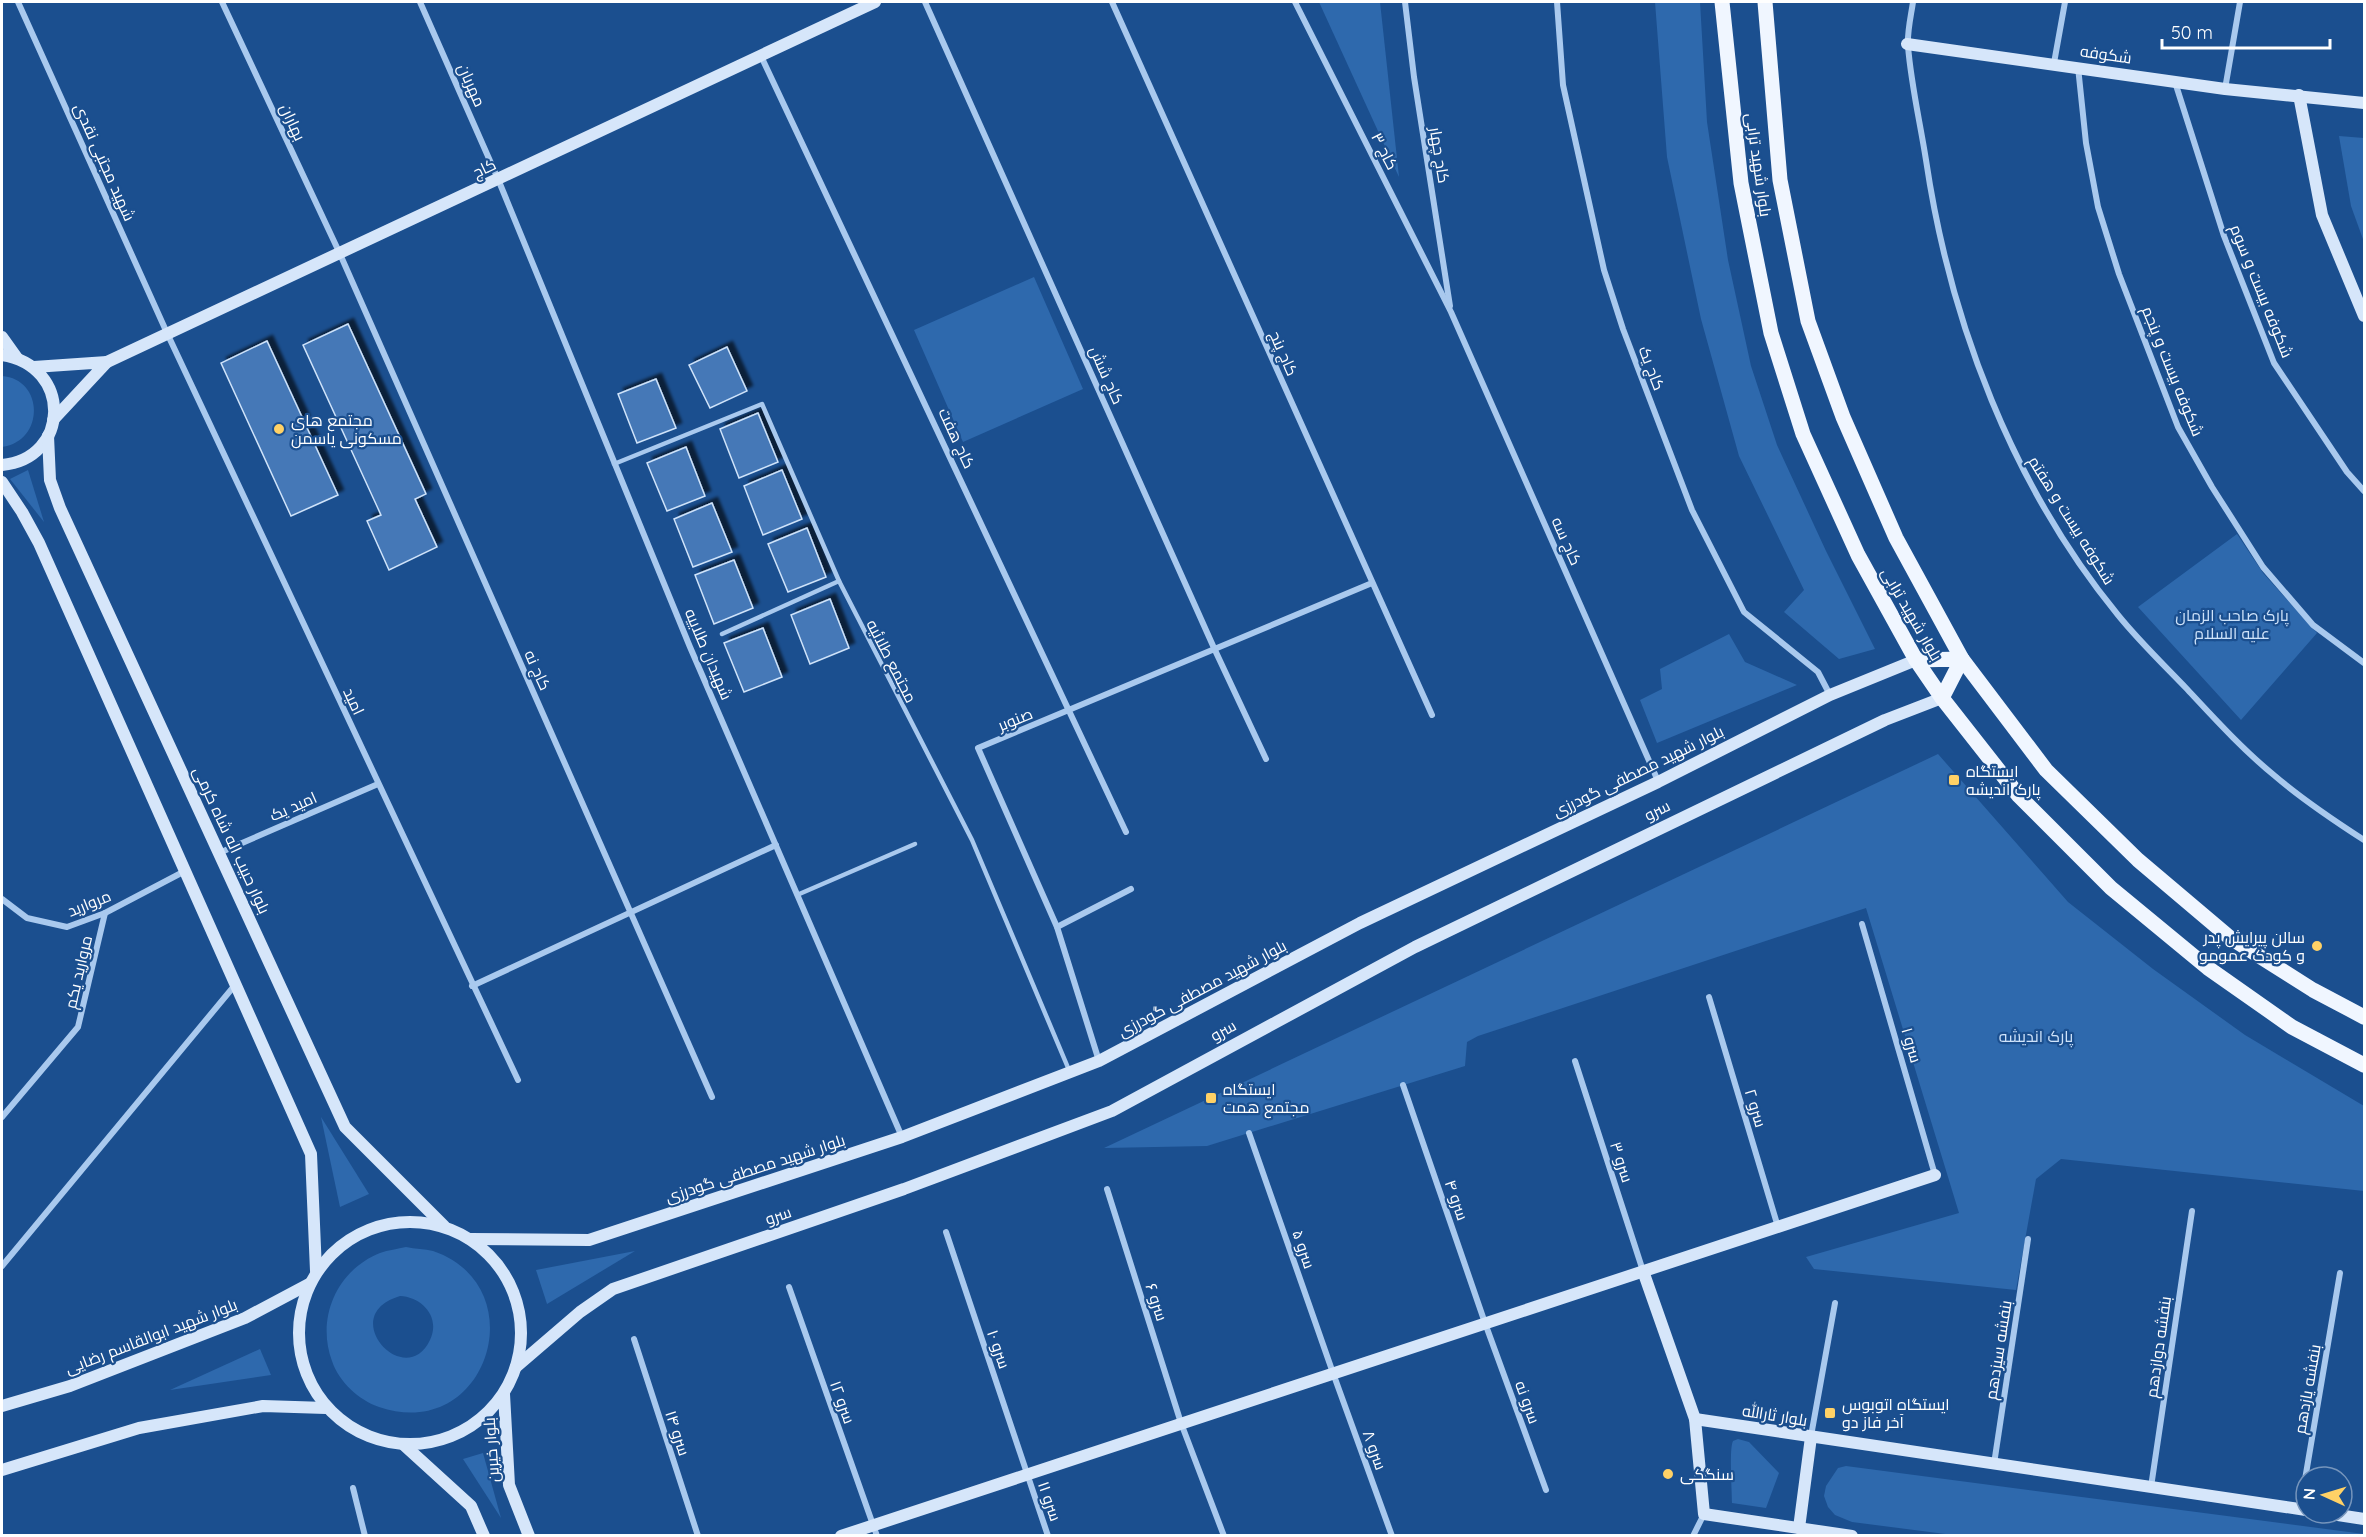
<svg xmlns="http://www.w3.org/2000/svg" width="2366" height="1537" viewBox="0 0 2366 1537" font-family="Quicksand,Cairo,sans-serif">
	<defs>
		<filter id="shadow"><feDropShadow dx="5.5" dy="-5.5" stdDeviation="1.5" flood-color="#0009"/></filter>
	</defs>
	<rect width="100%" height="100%" fill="#1b4f8f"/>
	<g fill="#2e69ad" fill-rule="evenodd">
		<polygon points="1319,2 1380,2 1399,177"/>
		<polygon points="1655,2 1700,2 1707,122 1728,260 1751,366 1777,445 1826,551 1875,649 1839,659 1784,612 1804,590 1739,456 1701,319 1667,157"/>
		<polygon points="2339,136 2364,138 2364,242 2351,206"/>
		<polygon points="1034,277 1083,389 963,442 914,330"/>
		<path d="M 2,376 C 44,379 45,441 2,447 Z"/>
		<polygon points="28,470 44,522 10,479"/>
		<polygon points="2237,534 2263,573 2317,633 2241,720 2138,607"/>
		<polygon points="1729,634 1745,662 1797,685 1657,743 1640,700 1662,689 1660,669"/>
		<polygon points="1938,754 2068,902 2153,969 2245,1035 2364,1106 2364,1191 2061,1159 2036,1179 2016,1290 1814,1269 1806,1257 1959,1213 1866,908 1478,1036 1467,1042 1465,1066 1207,1146 1104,1148"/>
		<polygon points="321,1117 369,1194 340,1207"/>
		<path d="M 406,1247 C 415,1249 425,1249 433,1251 C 536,1286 488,1444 379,1407 C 359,1400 339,1382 332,1361 C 316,1318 337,1270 380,1253 C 388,1250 398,1249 406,1247 ZM 400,1296 C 422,1297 441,1317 430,1340 C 405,1392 335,1315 400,1296 Z"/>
		<polygon points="635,1251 547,1304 536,1270"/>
		<polygon points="260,1349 271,1375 170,1390"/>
		<path d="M 1738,1439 L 1749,1442 L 1779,1473 L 1766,1508 L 1732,1503 C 1732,1490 1729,1448 1733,1441 Z"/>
		<polygon points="483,1453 501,1518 463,1459"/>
		<polygon points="1846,1466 2364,1534 2364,1535 1953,1535 1852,1522 1835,1515 1828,1507 1824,1496 1826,1486 1838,1468"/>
	</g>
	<g fill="#4478b7" stroke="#cfe3fa" stroke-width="1.5" filter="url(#shadow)">
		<polygon points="348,324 426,494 415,499 437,547 389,570 367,521 381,515 303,345"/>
		<polygon points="267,341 338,495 291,516 221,363"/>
		<polygon points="727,347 747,391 710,408 689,365"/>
		<polygon points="656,379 676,428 637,443 618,394"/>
		<polygon points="758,413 778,462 739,478 720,429"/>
		<polygon points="686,447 705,496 667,511 647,463"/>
		<polygon points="782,470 802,519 763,535 744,486"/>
		<polygon points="712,503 732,552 693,567 674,519"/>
		<polygon points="807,528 826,577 788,592 768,544"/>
		<polygon points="734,560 753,608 714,624 695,575"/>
		<polygon points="830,599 849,648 810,664 791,615"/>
		<polygon points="763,628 782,677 744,692 724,643"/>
	</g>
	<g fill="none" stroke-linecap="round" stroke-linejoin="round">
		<g stroke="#a9c9ee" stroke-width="4.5">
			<polyline points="614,464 762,404 839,581 972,840 1069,1070"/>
			<polyline points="722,634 839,581"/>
			<polyline points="797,895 915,844"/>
		</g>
		<g stroke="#a9c9ee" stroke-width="6">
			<polyline points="18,2 167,333 518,1080"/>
			<polyline points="222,2 340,254 712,1097"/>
			<polyline points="420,2 498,179 690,647 902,1137"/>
			<polyline points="925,2 1214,648 1266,759"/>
			<polyline points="1112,2 1432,715"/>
			<polyline points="1295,2 1451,312 1658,781"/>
			<polyline points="1405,2 1414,77 1450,306"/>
			<polyline points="1557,2 1563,85 1604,270 1623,329 1692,510 1744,612 1818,672 1830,695"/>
			<path d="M 1913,2 C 1911,16 1907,32 1908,46 C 1911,84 1920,122 1926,160 C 1950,322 2013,487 2118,615 C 2139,641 2163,664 2186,688 C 2214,718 2243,750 2275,776 C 2303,800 2333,820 2364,840"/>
			<polyline points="761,56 1126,832"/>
			<polyline points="2054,63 2065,2"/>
			<polyline points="2078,67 2086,143 2098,207 2119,274 2178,427 2212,487 2263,567 2313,625 2364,663"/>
			<polyline points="2175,82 2224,236 2274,363 2347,472 2364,491"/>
			<polyline points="2225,89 2240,2"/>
			<polyline points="219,853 378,784"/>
			<polyline points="2,899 27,918 67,927 105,913 185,871"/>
			<polyline points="1862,924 1935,1175"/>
			<polyline points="1057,927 1131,889"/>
			<polyline points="472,986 776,845"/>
			<polyline points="1709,997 1778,1227"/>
			<polyline points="1099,1061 1057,927 978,748 1372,583"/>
			<polyline points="1575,1061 1643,1271"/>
			<polyline points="1403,1085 1485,1323 1546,1490"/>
			<polyline points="2,1117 78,1027 105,913"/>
			<polyline points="1249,1133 1333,1373 1392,1536"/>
			<polyline points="1107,1189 1181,1423 1224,1536"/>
			<polyline points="946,1232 1048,1536"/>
			<polyline points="2,1266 235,985"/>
			<polyline points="789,1287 877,1536"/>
			<polyline points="634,1339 698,1536"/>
			<polyline points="1811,1436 1835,1303"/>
			<polyline points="1994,1464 2028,1239"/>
			<polyline points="2151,1487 2192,1211"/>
			<polyline points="353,1488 365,1536"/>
			<polyline points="2300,1509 2340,1273"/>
			<polyline points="1693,1536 1704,1514"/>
		</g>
		<g stroke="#d6e6fa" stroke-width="12">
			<polyline points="1907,44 2225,89 2364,103"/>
			<polyline points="2299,95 2322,215 2364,316"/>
			<polyline points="2,337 17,358"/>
			<path d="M 2,355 C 73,366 70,459 2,465"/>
			<polyline points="107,362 875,2"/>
			<polyline points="34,367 107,362 53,420"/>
			<polyline points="48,436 50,480 60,508 345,1127 444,1226"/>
			<polyline points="2,482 22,512 39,543 311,1154 316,1271"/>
			<circle cx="410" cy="1333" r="111"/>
			<polyline points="470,1239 589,1240 902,1137 1099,1061 1360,923 1658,782 1830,695 1916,660"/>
			<polyline points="1643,1271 1695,1419 1704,1514 1852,1536"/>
			<polyline points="516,1367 580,1312 613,1289 904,1189 1112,1111 1415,947 1885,720 1942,698"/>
			<polyline points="504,1394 509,1485 529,1536"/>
			<polyline points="2,1406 70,1386 245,1318 309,1284"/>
			<polyline points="1695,1419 2306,1510"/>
			<polyline points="404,1445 471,1506 484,1536"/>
			<polyline points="2,1470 139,1428 263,1406 326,1408"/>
			<polyline points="2325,1513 2364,1519"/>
			<polyline points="1799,1528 1811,1437"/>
			<polyline points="841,1536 1935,1175"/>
		</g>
		<g stroke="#f0f6ff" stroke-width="15">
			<polyline points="1722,2 1741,183 1771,333 1803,434 1858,555 1916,660 1942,698 2019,796 2111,888 2208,968 2292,1027 2364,1065"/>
			<polyline points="1765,2 1780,180 1808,321 1843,417 1896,538 1962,659 2046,770 2138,860 2229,937 2313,990 2364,1017"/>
			<polyline points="1916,660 1962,659 1942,698"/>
		</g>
	</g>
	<g fill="#ffd166" stroke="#1b4f8f" stroke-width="2">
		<circle cx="279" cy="429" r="6"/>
		<rect x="1948" y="774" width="12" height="12" rx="3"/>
		<circle cx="2317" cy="946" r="6"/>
		<rect x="1205" y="1092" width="12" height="12" rx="3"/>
		<rect x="1824" y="1407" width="12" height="12" rx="3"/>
		<circle cx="1668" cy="1474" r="6"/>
	</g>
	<g text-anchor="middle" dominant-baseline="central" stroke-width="4.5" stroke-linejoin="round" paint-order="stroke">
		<g font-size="16" fill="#fff" stroke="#1b4f8f">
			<text transform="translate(2106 54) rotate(8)">شکوفه</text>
			<text transform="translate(472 85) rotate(66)">مهربان</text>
			<text transform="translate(293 122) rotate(65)">بهاران</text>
			<text transform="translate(1385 151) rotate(63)">کاج ۳</text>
			<text transform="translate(1440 155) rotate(81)">کاج چهار</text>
			<text transform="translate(105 162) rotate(66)">شهید مجتبی نقدی</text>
			<text transform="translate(1759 165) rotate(82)">بلوار شهید ترابی</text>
			<text transform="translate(484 168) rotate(-25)">کاج</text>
			<text transform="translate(2262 291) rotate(68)">شکوفه بیست و سوم</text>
			<text transform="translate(1284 353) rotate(66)">کاج پنج</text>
			<text transform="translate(1652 368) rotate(69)">کاج یک</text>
			<text transform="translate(2173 371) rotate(68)">شکوفه بیست و پنجم</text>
			<text transform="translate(1107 375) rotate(66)">کاج شش</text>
			<text transform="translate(957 438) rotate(65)">کاج هفت</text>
			<text transform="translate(2072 520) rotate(58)">شکوفه بیست و هفتم</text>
			<text transform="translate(1567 541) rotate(66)">کاج سه</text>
			<text transform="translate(1912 614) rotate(60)">بلوار شهید ترابی</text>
			<text transform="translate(709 654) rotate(67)">شهیدان طلاییه</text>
			<text transform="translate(892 661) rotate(63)">مجتمع طلائیه</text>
			<text transform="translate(538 670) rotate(66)">کاج نه</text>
			<text transform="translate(354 701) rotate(65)">امید</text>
			<text transform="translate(1015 719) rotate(-22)">صنوبر</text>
			<text transform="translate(1638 771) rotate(-26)">بلوار شهید مصطفی گودرزی</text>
			<text transform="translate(293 806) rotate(-24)">امید یک</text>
			<text transform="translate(1657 810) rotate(-26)">سرو</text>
			<text transform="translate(232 840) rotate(65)">بلوار حبیب اله شاه کرمی</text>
			<text transform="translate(89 903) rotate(-22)">مروارید</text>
			<text transform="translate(78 972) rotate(-77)">مروارید یکم</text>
			<text transform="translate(1202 988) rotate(-28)">بلوار شهید مصطفی گودرزی</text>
			<text transform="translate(1223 1030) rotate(-29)">سرو</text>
			<text transform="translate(1912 1045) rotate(74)">سرو ۱</text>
			<text transform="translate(1756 1108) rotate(73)">سرو ۲</text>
			<text transform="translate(1622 1162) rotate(72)">سرو ۳</text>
			<text transform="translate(755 1168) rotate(-18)">بلوار شهید مصطفی گودرزی</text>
			<text transform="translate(1457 1200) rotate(71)">سرو ۴</text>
			<text transform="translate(778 1215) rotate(-19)">سرو</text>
			<text transform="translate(1304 1249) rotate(71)">سرو ۵</text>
			<text transform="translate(1157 1302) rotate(72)">سرو ۶</text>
			<text transform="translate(151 1336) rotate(-21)">بلوار شهید ابوالقاسم رضایی</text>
			<text transform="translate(2158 1347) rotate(-82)">بنفشه دوازدهم</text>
			<text transform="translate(999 1349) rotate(71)">سرو ۱۰</text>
			<text transform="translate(1998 1350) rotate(-81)">بنفشه سیزدهم</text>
			<text transform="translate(2307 1389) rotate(-80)">بنفشه یازدهم</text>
			<text transform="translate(843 1402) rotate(70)">سرو ۱۲</text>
			<text transform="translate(1528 1402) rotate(70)">سرو نه</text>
			<text transform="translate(1775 1415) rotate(9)">بلوار ثارالله</text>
			<text transform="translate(678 1433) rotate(72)">سرو ۱۴</text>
			<text transform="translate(491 1450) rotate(-94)">بلوار خیرین</text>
			<text transform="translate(1375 1450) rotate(70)">سرو ۸</text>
			<text transform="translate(1050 1501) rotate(71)">سرو ۱۱</text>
		</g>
		<g font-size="16" fill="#fff" stroke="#1b4f8f" text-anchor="start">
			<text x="291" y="420">مجتمع های<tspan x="291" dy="18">مسکونی یاسمن</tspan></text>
			<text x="1966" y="771">ایستگاه<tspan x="1966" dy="18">پارک اندیشه</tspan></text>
			<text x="2305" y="937" text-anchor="end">سالن پیرایش پدر<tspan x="2305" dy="18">و کودک عمومو</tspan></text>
			<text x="1223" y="1089">ایستگاه<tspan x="1223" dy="18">مجتمع همت</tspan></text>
			<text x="1842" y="1404">ایستگاه اتوبوس<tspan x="1842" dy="18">آخر فاز دو</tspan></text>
			<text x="1680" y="1474">سنگکی</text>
		</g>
		<g font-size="16" fill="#cfe3fa" stroke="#1b4f8f">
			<text x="2232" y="615">پارک صاحب الزمان<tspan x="2232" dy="18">علیه السلام</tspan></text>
			<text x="2036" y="1036">پارک اندیشه</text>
		</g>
	</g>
	<rect width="2366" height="1537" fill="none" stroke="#ffffff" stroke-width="6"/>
	<g transform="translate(2324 1495) rotate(274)"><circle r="28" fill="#1b4f8f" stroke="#7695bc" stroke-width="1.5"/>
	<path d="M0-4.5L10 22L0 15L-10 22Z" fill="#ffd166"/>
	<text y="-9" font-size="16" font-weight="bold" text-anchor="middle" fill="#ffffff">N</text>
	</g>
	<path d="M2162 39v9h168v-9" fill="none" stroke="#ffffff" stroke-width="3"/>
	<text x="2171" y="39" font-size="18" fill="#ffffff" stroke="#1b4f8f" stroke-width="4.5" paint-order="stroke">50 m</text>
</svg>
